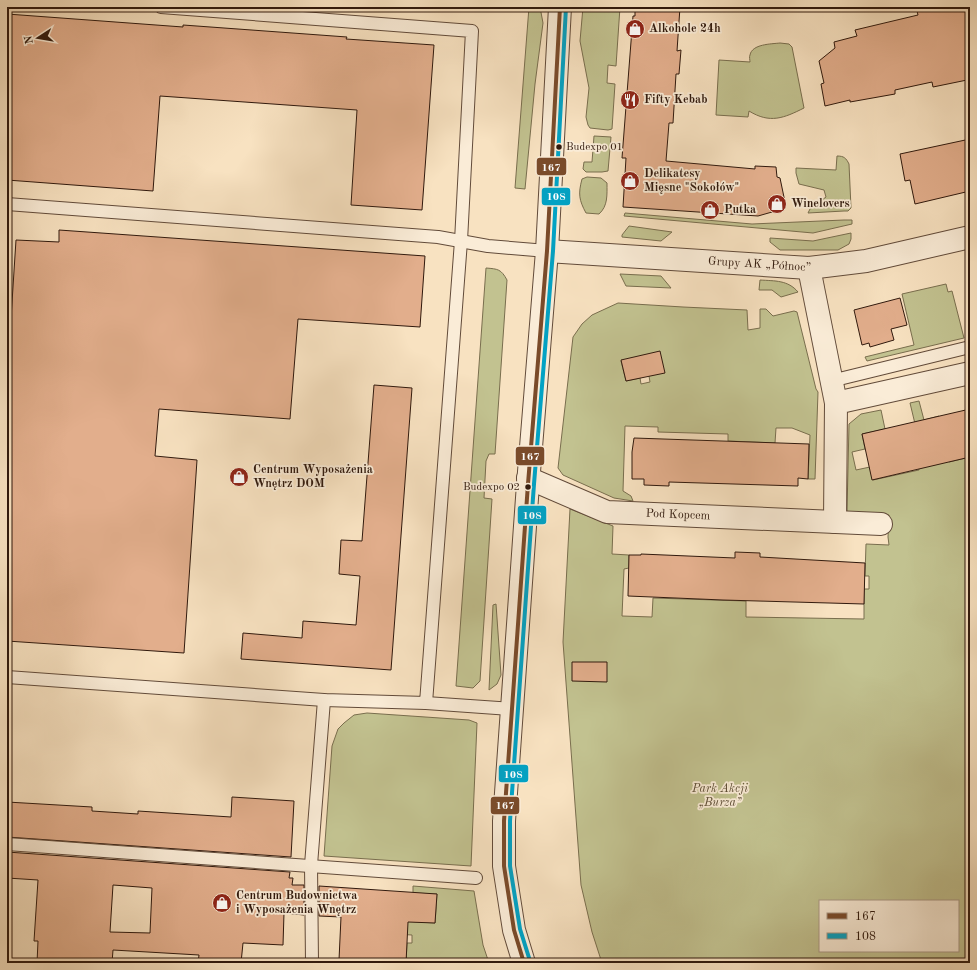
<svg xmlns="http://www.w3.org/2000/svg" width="977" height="970" viewBox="0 0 977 970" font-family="'Old Standard TT',serif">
	<rect width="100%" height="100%" fill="#f8e2c1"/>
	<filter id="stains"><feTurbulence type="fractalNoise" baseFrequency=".005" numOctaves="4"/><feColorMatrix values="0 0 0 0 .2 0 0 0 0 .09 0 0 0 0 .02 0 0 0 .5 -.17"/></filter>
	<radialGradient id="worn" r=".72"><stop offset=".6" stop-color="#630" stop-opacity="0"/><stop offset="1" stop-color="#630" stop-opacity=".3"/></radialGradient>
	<g fill="#c2c290" stroke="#796e4e" fill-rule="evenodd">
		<polygon points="529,7 540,7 543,23 535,84 525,189 515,188"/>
		<polygon points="583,7 620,7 616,66 608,65 607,83 615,84 612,129 608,130 590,128 588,125 586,117 589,88 580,41"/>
		<path d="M 780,43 L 789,44 L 792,47 L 804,108 C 784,118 770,124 749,111 L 748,117 L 716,115 L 719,60 L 750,62 C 750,60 749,57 750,55 C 752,44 771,44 780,43 Z"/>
		<polygon points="594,136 611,137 608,171 602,172 586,172 583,169 584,162 592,162"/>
		<path d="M 837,156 C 844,156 846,158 849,164 L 851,208 L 848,211 L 844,211 L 808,213 L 810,209 L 826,197 L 824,190 L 799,184 L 796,173 L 796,168 L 836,170 Z"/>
		<path d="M 587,177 L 601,178 L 607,183 C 607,195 608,206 599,214 L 586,213 C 579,200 578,194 582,179 Z"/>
		<polygon points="625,213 752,224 844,220 852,220 852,224 813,233 624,216"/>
		<polygon points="629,226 672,232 661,241 622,237 622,235"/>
		<polygon points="851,233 851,239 849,244 838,250 780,250 770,242 770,238 813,241"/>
		<path d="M 486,268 C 498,269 501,269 507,280 L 495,454 L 489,454 L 486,461 L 484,498 L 492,499 L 480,681 L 473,688 L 456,686 Z"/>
		<polygon points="620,274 661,276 671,288 626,286"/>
		<path d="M 760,280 C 775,281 788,280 798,292 L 781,297 L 772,290 L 759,290 Z"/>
		<polygon points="946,284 948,292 952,291 964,338 867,361 865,357 914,345 902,294"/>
		<path d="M 618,303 L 683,307 L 747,310 L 748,330 L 760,328 L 760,309 L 766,309 L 773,316 L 794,311 L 797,312 L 816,389 L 818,392 L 815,479 L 808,479 L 810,435 L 792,428 L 776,428 L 775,443 L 728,441 L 728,434 L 658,432 L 658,427 L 625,426 L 623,491 L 631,496 L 633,501 L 614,498 L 563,475 L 558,468 L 573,337 L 582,324 L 592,315 ZM 621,361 L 649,376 L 650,382 L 641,384 L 640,378 L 626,381 Z"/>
		<path d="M 919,401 L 924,420 L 939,416 L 949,462 L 970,457 L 970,963 L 602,963 L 592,932 L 581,885 L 563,642 L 570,509 L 613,526 L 612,554 L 629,555 L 629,568 L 624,569 L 622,616 L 652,617 L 653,598 L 746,601 L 746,617 L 864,619 L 864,589 L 869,589 L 869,576 L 865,576 L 866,544 L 889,545 L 888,537 L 889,515 L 847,512 L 849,424 L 861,414 L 881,410 L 885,429 L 862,434 L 865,449 L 852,452 L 856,470 L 870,467 L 873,480 L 919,470 L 916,455 L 922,453 L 910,403 ZM 820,901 L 958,901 L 958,951 L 820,951 Z"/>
		<polygon points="496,604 501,675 497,684 489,690 493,605"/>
		<polygon points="367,713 469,720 477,723 471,866 324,856 332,746 338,729 344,723 354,715"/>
		<polygon points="413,886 474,891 483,945 489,963 406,963 407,943 412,943 412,935 341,931 342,917 435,923 437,894 413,893"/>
	</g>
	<g fill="#e2ae8c" stroke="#30190d" fill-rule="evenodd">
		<polygon points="635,7 680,7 677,51 681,50 679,74 676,74 673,123 669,123 666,161 755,169 755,166 776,167 777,177 780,178 785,202 779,210 758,216 623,207 626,158 622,158 633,16 635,16"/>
		<polygon points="916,7 970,7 970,77 967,78 967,80 933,87 932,82 895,90 895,94 850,102 850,100 825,106 821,84 824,83 819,61 835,48 834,42 857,36 855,30 918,15"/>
		<polygon points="7,14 183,27 183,25 347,37 346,39 434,45 422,210 351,205 357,110 160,96 153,191 7,180"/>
		<polygon points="970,139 970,191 915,204 910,180 905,181 900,154"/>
		<polygon points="59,230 425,256 420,327 298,319 290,419 159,409 155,456 197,460 184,653 7,641 7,381 16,240 59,242"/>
		<polygon points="900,298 907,325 891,329 894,340 870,347 869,343 862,345 854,310"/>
		<polygon points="660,351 665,373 626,381 621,360"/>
		<polygon points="374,385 412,388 391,670 241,659 243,633 302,638 303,621 356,625 360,576 339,574 341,540 362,541"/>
		<polygon points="970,409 970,457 872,480 862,434"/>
		<polygon points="634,438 809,444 808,479 798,478 798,486 669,482 669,486 644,485 644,479 632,479 632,452"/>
		<polygon points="735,552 760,553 760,557 865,563 864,604 723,600 628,596 629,555 641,555 641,554 735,558"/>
		<polygon points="572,662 607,662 607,682 572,681"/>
		<polygon points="232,797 294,801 291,857 7,837 7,802 92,807 92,811 138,814 138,811 231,817"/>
		<path d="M 7,852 L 290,872 L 289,878 L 293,878 L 292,885 L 304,885 L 304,915 L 284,913 L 283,945 L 243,943 L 241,963 L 198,963 L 199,955 L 113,950 L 112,963 L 37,963 L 38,941 L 34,941 L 38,880 L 7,878 ZM 113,885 L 152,888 L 150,933 L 110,932 Z"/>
		<polygon points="319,886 437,894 435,923 408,922 406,963 353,963 353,961 339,960 341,917 319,916"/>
	</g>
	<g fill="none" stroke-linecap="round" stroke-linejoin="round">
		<g stroke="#624b3a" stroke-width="14">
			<g id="service">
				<polyline points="7,204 438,237 488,246 547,251"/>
				<polyline points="831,381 970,347"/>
				<polyline points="7,677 324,700 426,703 461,241 472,31 161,7"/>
				<polyline points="426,703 512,709"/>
				<polyline points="7,844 476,878"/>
				<polyline points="312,963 311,865 324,700"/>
			</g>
		</g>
		<g stroke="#624b3a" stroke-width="24">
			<g id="minor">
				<path id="s1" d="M 547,251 L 809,268 L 866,261 L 970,237"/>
				<polyline points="809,268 836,403"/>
				<path id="s2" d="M 528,478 L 607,512 L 881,524"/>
				<polyline points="835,522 836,403 970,373"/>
			</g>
		</g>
		<g stroke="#624b3a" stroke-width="24">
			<polyline id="tertiary" points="524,963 514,930 504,866 504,821 528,484 547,251 560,7"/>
		</g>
		<use href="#service" stroke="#faecd7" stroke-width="12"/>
		<use href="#minor" stroke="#faecd7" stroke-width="22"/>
		<use href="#tertiary" stroke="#faecd7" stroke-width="22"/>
		<g stroke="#faecd7" stroke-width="7">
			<polyline id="bus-1" points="524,963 514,930 504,866 504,821 528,484 547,251 560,7"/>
		</g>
		<g stroke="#faecd7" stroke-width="7">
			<polyline id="bus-2" points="530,961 520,929 510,866 510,821 534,484 553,251 566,7"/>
		</g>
		<use href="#bus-1" stroke="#7a4b2a" stroke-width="4"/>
		<use href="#bus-2" stroke="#02a2c4" stroke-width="4"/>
	</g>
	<defs>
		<g id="shop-disc" transform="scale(1)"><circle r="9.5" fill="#8f2418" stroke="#faecd7"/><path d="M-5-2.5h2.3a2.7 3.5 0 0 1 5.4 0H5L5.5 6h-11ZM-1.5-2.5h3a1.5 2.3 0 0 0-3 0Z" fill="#fff"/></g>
		<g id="restaurant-disc" transform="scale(1)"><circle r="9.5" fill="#8f2418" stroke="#faecd7"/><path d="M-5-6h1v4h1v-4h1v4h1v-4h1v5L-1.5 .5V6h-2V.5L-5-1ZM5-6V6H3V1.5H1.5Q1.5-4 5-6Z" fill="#fff"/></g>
	</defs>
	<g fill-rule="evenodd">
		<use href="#shop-disc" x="635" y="29"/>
		<use href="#restaurant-disc" x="630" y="100"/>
		<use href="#shop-disc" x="630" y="181"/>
		<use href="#shop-disc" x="777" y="204"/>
		<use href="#shop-disc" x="710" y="210"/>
		<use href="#shop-disc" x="239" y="477"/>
		<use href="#shop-disc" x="222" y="903"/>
	</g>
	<g fill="#30190d" stroke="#faecd7" stroke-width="1.5">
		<circle cx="559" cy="147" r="3.5"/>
		<circle cx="528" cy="487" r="3.5"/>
	</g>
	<g text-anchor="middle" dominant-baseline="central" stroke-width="3.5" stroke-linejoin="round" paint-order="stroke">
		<g font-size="11" fill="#30190d" stroke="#faecd7" text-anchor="start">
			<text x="566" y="147">Budexpo 01</text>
			<text x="520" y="487" text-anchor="end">Budexpo 02</text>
		</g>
		<g font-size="12" font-weight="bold" fill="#30190d" stroke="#faecd7" text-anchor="start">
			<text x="649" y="29">Alkohole 24h</text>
			<text x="644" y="100">Fifty Kebab</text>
			<text x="644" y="174">Delikatesy<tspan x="644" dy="14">Mięsne "Sokołów"</tspan></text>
			<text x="791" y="204">Winelovers</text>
			<text x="724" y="210">Putka</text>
			<text x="253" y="470">Centrum Wyposażenia<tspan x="253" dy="14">Wnętrz DOM</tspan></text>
			<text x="236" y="896">Centrum Budownictwa<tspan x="236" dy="14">i Wyposażenia Wnętrz</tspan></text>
		</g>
		<g font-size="12" fill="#30190d" stroke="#faecd7">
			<text stroke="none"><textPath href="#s1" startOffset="213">Grupy AK „Północ”</textPath></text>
			<text stroke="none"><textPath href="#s2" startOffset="157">Pod Kopcem</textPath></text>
		</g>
		<g font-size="12" font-style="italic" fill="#5c4c34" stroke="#faecd7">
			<text x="720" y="789">Park Akcji<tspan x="720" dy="14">„Burza”</tspan></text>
		</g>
	</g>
	<g stroke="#faecd7" stroke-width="1.5">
		<rect x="536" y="157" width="31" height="19" rx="4" fill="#7a4b2a"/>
		<rect x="541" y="187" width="30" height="19" rx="4" fill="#02a2c4"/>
		<rect x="515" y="446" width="30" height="20" rx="4" fill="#7a4b2a"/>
		<rect x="517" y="505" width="30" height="20" rx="4" fill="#02a2c4"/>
		<rect x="498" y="764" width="31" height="19" rx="4" fill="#02a2c4"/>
		<rect x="490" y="796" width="30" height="19" rx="4" fill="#7a4b2a"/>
	</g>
	<g font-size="11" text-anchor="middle" font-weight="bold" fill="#fff">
		<text x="551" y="171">167</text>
		<text x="556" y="200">108</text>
		<text x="530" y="460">167</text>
		<text x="532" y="519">108</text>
		<text x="513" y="778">108</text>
		<text x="505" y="809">167</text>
	</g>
	<rect width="977" height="970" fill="none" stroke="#f8e2c1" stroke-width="24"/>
	<rect x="8" y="8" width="961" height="954" fill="none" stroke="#30190d" stroke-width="2"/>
	<rect x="12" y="12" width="953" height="946" fill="none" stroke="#30190d"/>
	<rect x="819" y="900" width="140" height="52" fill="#faecd7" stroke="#a99886"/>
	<rect x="827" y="913" width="20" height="6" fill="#7a4b2a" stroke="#a99886"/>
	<text x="855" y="920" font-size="12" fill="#30190d">167</text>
	<rect x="827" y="933" width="20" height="6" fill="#02a2c4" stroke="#a99886"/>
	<text x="855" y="940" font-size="12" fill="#30190d">108</text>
	<g transform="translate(38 38) rotate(258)" stroke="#faecd7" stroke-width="3" paint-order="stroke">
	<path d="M0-3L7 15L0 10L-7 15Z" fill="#30190d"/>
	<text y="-6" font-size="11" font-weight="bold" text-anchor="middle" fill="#30190d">N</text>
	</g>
	<rect width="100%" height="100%" filter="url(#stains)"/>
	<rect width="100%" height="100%" fill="url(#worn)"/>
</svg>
